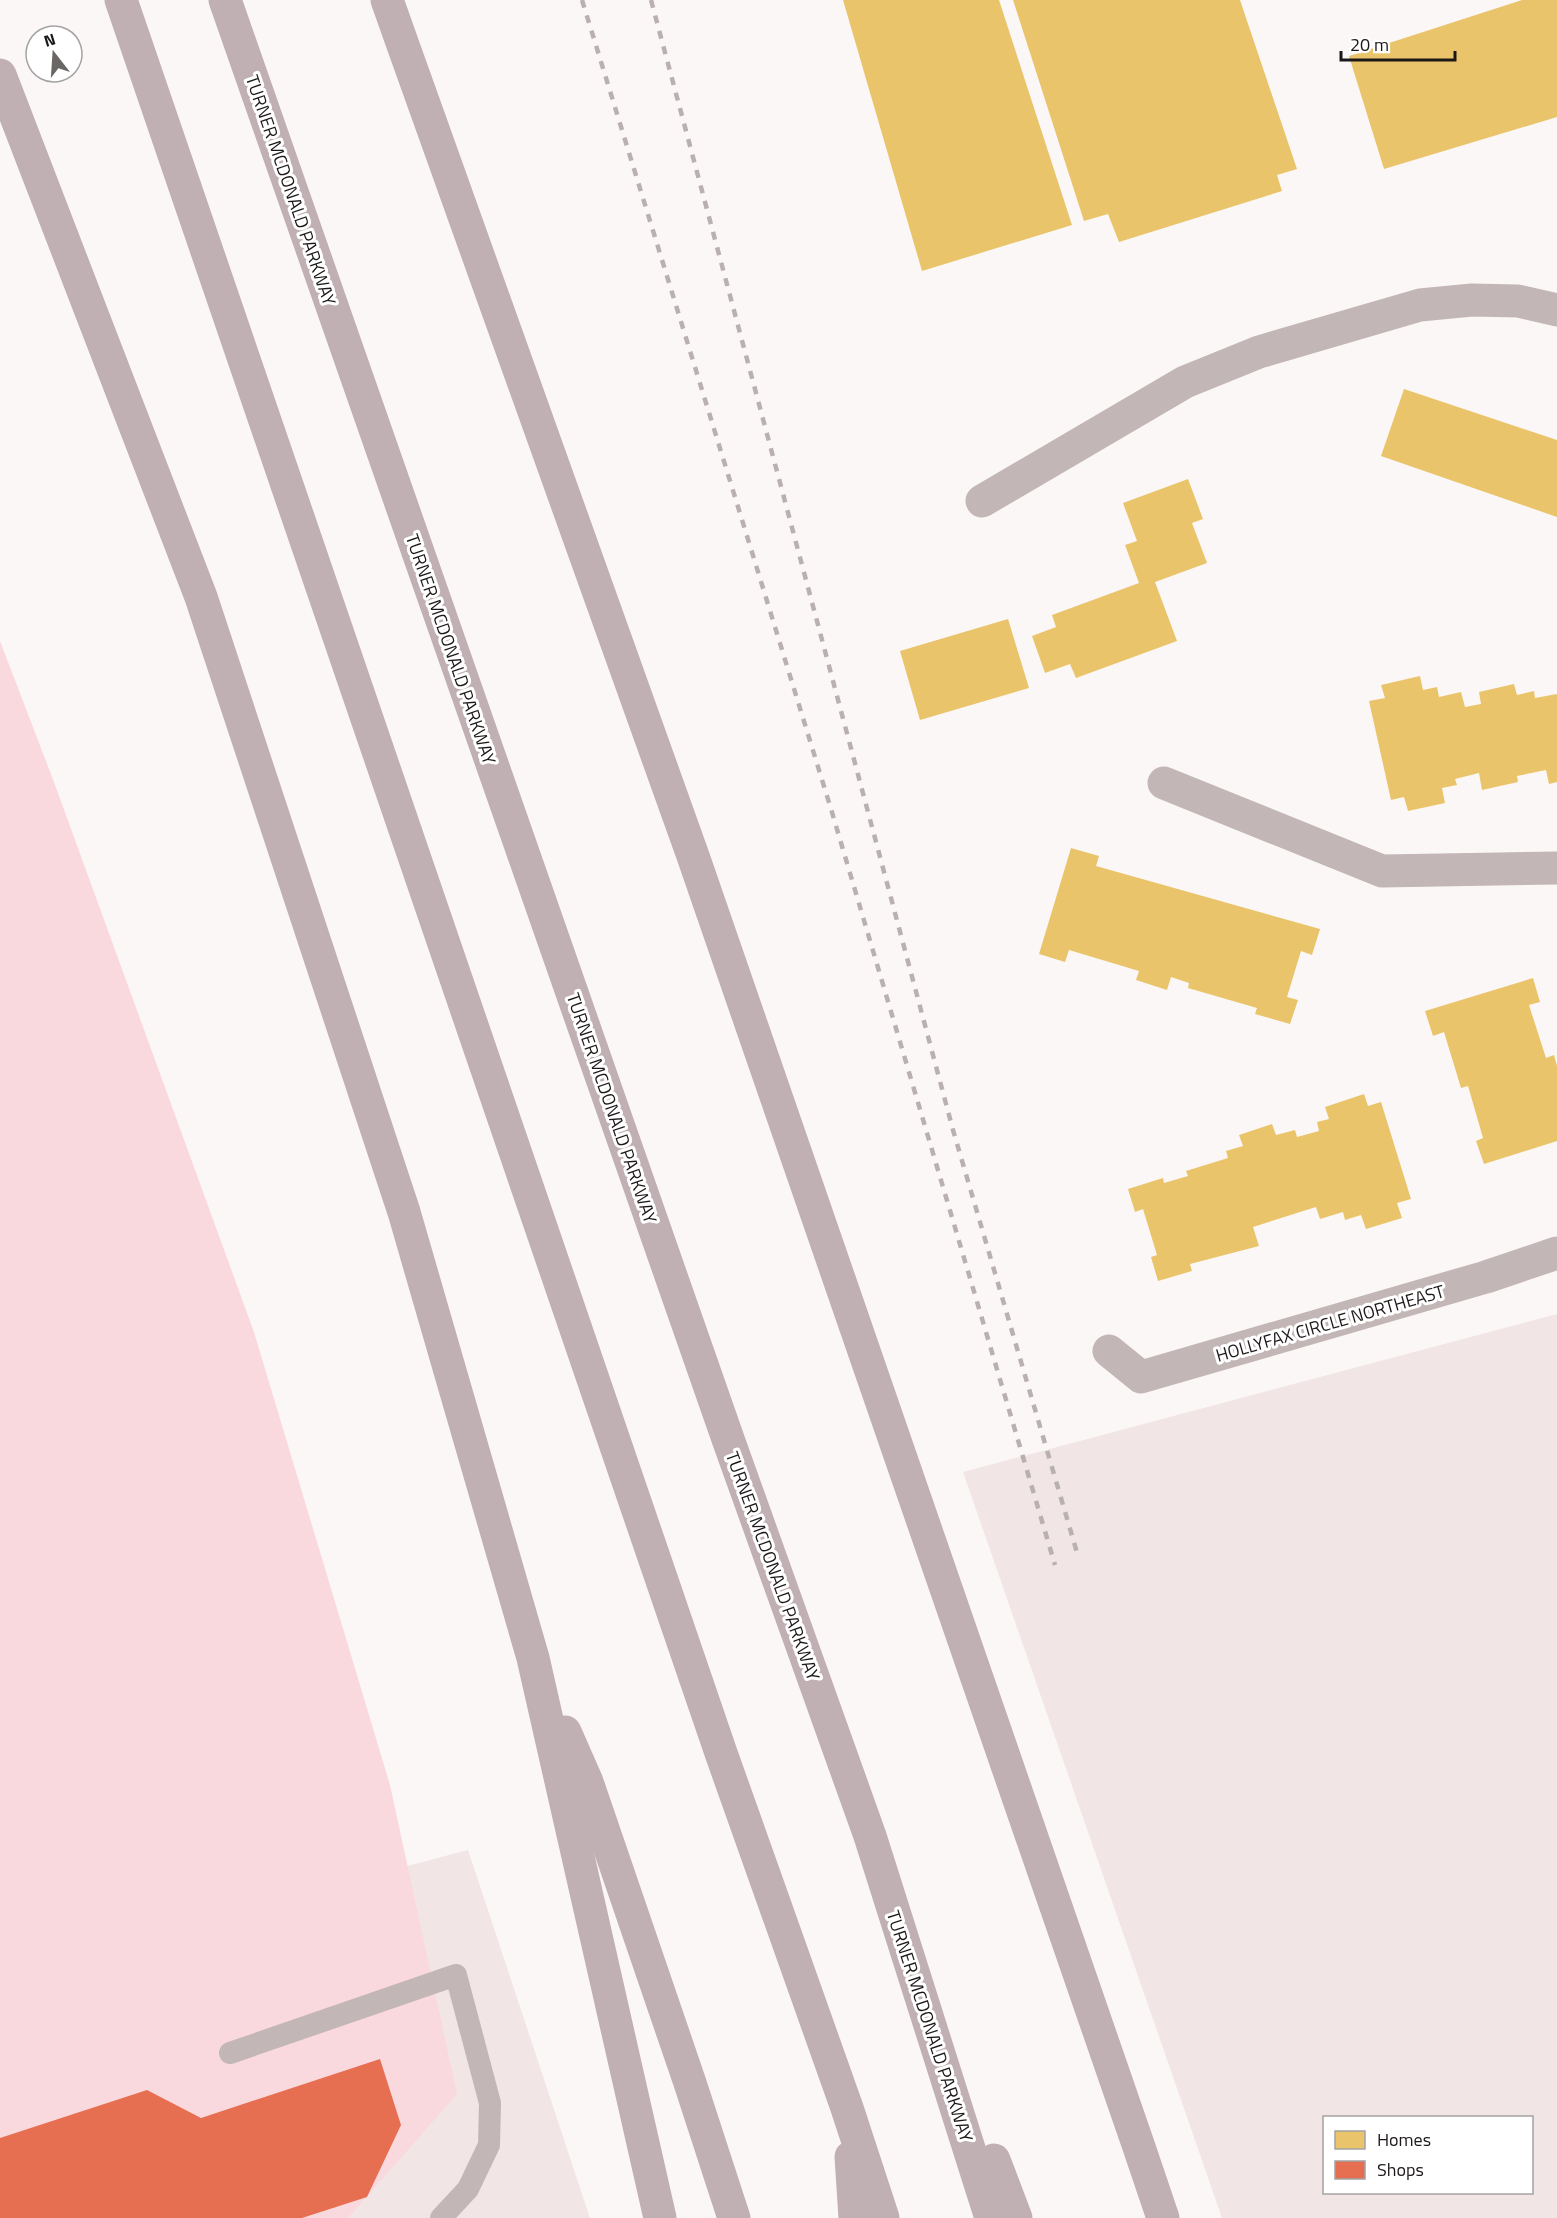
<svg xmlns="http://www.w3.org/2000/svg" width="1557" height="2218" viewBox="0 0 1557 2218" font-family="'Titillium Web',sans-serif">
	<rect width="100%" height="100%" fill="#fcf7f7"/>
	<g fill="#f1e5e6" fill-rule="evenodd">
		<path d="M 1557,1314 L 1557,2218 L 1222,2218 L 963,1472 ZM 1324,2118 L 1532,2118 L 1532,2192 L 1324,2192 Z"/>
		<polygon points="468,1850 590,2218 0,2218 0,1973"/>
	</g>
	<polygon fill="#fad9de" points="0,641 54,782 254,1332 390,1785 457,2094 348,2218 0,2218"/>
	<g fill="#e9c46a">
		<polygon points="843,0 999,0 1072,225 922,271"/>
		<polygon points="1013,0 1240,0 1297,169 1277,175 1282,191 1119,242 1108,214 1084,221"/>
		<polygon points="1522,0 1557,0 1557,117 1384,169 1349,56"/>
		<polygon points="1404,389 1557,440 1557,517 1381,456"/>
		<polygon points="1188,479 1203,519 1192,523 1207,563 1155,582 1177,641 1076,678 1070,664 1045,673 1032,636 1056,627 1052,615 1139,583 1125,545 1137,541 1123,503"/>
		<polygon points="1008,619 1029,688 920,720 900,651"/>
		<polygon points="1420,676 1423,690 1437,687 1439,697 1461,692 1465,707 1481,704 1479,692 1514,684 1517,695 1534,691 1535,698 1557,694 1557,782 1549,784 1546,770 1517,776 1518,782 1482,790 1479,773 1455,779 1457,785 1442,788 1445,803 1408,811 1404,797 1391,800 1369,701 1385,698 1381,685"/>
		<polygon points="1071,848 1099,856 1096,866 1320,929 1312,955 1301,951 1287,997 1298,1000 1290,1024 1255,1014 1257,1008 1188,988 1189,983 1171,977 1167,990 1136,980 1139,971 1069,950 1065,962 1039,954"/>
		<polygon points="1533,978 1540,1002 1529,1005 1546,1058 1554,1055 1557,1066 1557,1141 1484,1164 1476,1141 1483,1138 1468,1086 1461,1088 1444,1032 1433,1036 1425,1011"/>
		<polygon points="1364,1094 1368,1106 1381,1102 1411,1199 1397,1203 1402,1218 1366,1229 1361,1215 1345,1220 1343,1212 1320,1219 1316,1207 1253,1227 1259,1246 1190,1264 1192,1271 1158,1281 1151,1257 1157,1255 1143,1209 1135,1212 1128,1189 1163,1178 1164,1183 1188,1176 1186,1171 1228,1158 1226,1151 1243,1146 1239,1135 1272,1124 1276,1135 1295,1130 1297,1137 1319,1131 1317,1122 1329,1119 1325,1107"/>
	</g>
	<polygon fill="#e76f51" points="380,2059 401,2125 367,2197 302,2218 0,2218 0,2138 147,2090 201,2118"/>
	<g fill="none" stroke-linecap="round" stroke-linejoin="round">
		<polyline stroke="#c3b6b7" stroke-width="22" points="230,2053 456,1975 490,2103 489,2145 468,2189 441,2218"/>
		<g stroke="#c3b6b7" stroke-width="33">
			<polyline points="982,501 1185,382 1259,352 1420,305 1472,300 1518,301 1557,310"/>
			<polyline points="1164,783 1382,871 1557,868"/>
			<polyline points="1109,1351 1141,1377 1486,1277 1557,1253"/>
		</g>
		<g stroke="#c0b0b3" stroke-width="33">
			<polyline points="121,0 721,1753 847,2108 883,2218"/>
			<polyline points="225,0 728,1439 870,1836 991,2218"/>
			<path d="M 387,0 C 488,286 592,571 693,856 C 852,1309 1009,1763 1163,2218"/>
			<polyline points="0,75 201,597 404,1212 533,1658 660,2218"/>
			<polyline points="565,1732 587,1782 690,2083 734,2218"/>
			<polyline points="851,2157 855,2218"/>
			<polyline points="994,2160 1016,2218"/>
		</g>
		<g stroke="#b9b0b1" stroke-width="4.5" stroke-dasharray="8 8" stroke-linecap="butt">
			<polyline points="582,0 831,809 1055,1565"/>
			<polyline points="651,0 953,1130 1078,1556"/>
		</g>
	</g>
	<g text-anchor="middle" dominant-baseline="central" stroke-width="6" stroke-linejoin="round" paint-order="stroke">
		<g font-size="18" fill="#1c1818" stroke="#fff">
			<text transform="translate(291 190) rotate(71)">TURNER MCDONALD PARKWAY</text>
			<text transform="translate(451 649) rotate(71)">TURNER MCDONALD PARKWAY</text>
			<text transform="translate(612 1108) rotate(71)">TURNER MCDONALD PARKWAY</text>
			<text transform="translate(1330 1323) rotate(-16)">HOLLYFAX CIRCLE NORTHEAST</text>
			<text transform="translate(773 1566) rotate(70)">TURNER MCDONALD PARKWAY</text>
			<text transform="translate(930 2026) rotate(72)">TURNER MCDONALD PARKWAY</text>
		</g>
	</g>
	<rect x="1323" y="2116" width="210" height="78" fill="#ffffff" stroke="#a4a3a3" stroke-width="1.5"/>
	<rect x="1335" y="2131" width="30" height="18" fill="#e9c46a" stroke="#a4a3a3" stroke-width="1.5"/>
	<text x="1377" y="2146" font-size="18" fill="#1c1818">Homes</text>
	<rect x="1335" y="2161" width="30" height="18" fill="#e76f51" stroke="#a4a3a3" stroke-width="1.5"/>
	<text x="1377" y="2176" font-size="18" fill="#1c1818">Shops</text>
	<g transform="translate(54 54) rotate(343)"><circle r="28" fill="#ffffff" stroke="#a4a3a3" stroke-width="1.5"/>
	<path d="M0-4.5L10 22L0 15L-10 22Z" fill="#6a6666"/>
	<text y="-9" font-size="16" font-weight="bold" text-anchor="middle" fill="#1c1818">N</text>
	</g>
	<path d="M1341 51v9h114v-9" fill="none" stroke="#1c1818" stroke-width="3"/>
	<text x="1350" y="51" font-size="18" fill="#1c1818" stroke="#ffffff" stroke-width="4.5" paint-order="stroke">20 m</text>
</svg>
